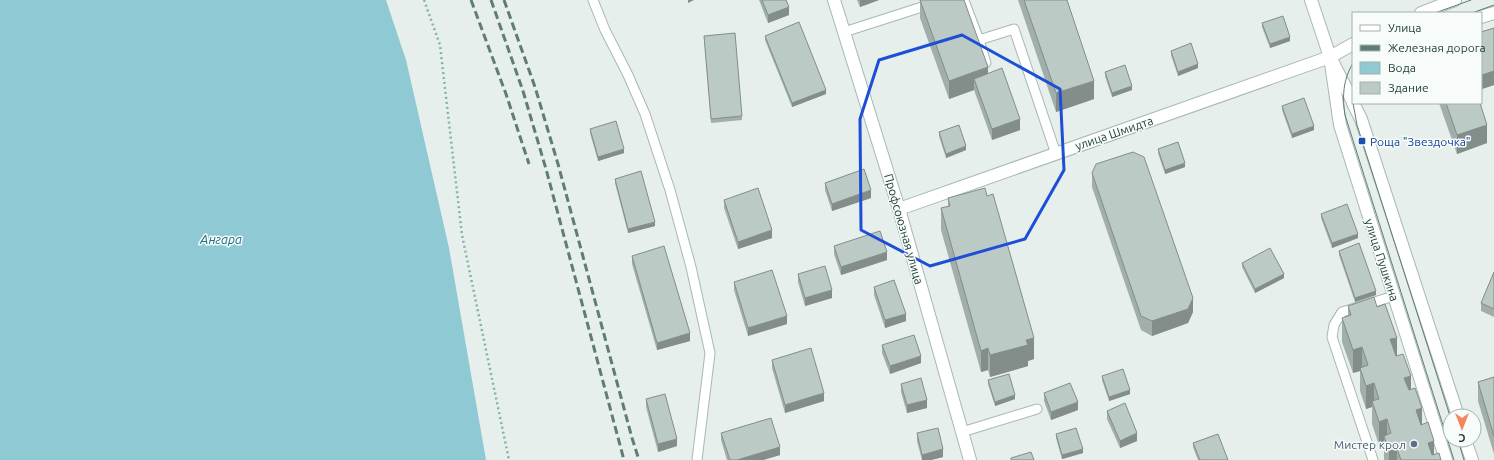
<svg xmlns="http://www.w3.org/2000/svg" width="1494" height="460" viewBox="0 0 1494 460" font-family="Ubuntu,sans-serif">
	<rect width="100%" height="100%" fill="#e6efeb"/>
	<polygon fill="#8ec9d4" points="0,0 386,0 406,60 449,248 486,460 0,460"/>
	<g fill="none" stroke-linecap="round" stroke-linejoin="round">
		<g stroke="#a8b8b2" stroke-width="11">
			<g id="service">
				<polyline points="593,0 605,30 628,75 645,114 670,190 691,267 710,353 697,460"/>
				<polyline points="965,3 979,40"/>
				<polyline points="844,32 925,6"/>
				<polyline points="986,63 979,40 1014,29 1056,154"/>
				<polyline points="962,432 1037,409"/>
				<polyline points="1373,460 1332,337 1334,325 1342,312 1394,296"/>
			</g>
		</g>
		<g stroke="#a8b8b2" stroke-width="14">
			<g id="minor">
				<polyline points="834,0 899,209"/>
				<polyline points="1311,0 1330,57 1353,102"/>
				<polyline points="1330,57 1340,125 1446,460"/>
				<polyline points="1353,103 1361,119 1458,416"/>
				<polyline points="1465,440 1472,460"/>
			</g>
		</g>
		<g stroke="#a8b8b2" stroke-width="14">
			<g id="tertiary">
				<polyline points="1421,13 1455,0"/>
				<polyline points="1481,17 1494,13"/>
				<polyline points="970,460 899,209 1330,57 1353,44"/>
			</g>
		</g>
		<polyline stroke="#86b3a5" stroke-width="2.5" stroke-dasharray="2 3" stroke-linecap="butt" points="424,0 440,45 462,235 509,460"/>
		<use href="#service" stroke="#fff" stroke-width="9"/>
		<use href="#minor" stroke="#fff" stroke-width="12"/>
		<use href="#tertiary" stroke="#fff" stroke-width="12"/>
		<g stroke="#5f7d75" stroke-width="1">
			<polyline points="1435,13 1471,0"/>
			<polyline points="1472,13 1494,5"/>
			<path d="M 1353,63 C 1343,79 1342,97 1345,115 L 1454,460"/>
			<polyline points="1353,103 1357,125 1450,416"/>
			<polyline points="1458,440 1464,460"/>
		</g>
		<g stroke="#5f7d75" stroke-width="3" stroke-dasharray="8 4" stroke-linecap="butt">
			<polyline points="471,0 506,94 529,164"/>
			<polyline points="491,0 523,91 546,169 624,460"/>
			<polyline points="504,0 535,87 558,164 632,438 639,460"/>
		</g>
	</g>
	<g fill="#a1aea9">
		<polygon points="759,0 786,0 789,15 768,23"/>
		<polygon points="857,0 879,0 860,7"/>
		<polygon points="920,0 988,74 1020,130 992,140 974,90 949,99 920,18"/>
		<polygon points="1018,0 1067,0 1094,99 1056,112"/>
		<polygon points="1262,23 1290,41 1270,48 1262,27"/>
		<polygon points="1494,28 1494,85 1482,89 1481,87 1481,32"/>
		<polygon points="704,36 742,116 742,120 711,123"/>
		<polygon points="765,36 826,94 792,107 765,40"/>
		<polygon points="1171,51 1198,68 1178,76 1171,55"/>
		<polygon points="1105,72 1132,90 1112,97 1105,76"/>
		<polygon points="1439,103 1480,103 1487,143 1457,154"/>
		<polygon points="1282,106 1314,130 1292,138 1282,110"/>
		<polygon points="590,129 624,153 598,161 590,133"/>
		<polygon points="939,132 966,150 946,158 939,136"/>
		<polygon points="1158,149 1185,167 1165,174 1158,153"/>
		<polygon points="1092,173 1193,312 1188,323 1152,336 1141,330 1092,187"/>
		<polygon points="615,179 655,226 628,233 615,183"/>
		<polygon points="825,183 871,198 832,211 825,190"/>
		<polygon points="948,198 1034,359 1028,361 1028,366 990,377 988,370 981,372 941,230 941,208 948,206"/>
		<polygon points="724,200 772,238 738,249 724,208"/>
		<polygon points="1321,214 1358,238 1332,248 1321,218"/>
		<polygon points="834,246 887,260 841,275 834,254"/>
		<polygon points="1339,251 1376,295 1355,302 1339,255"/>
		<polygon points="632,256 690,341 657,350 632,264"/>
		<polygon points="1242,263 1284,278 1255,293 1242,267"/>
		<polygon points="1494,272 1494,317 1481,311 1481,303"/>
		<polygon points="798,274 832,298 805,306 798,282"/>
		<polygon points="734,282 787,324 748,336 734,290"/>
		<polygon points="874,287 906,321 885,328 874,295"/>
		<polygon points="1348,306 1377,307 1411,390 1422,425 1434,455 1441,460 1384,460 1384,443 1379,445 1372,424 1372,407 1366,409 1360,391 1360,371 1353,373 1342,342 1342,318 1348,316"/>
		<polygon points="882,345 921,363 890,374 882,353"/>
		<polygon points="772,360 824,401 785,413 772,368"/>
		<polygon points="1102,376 1130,394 1109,401 1102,380"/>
		<polygon points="1494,377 1494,454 1478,401 1478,382"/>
		<polygon points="988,380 1015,399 995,406 988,384"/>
		<polygon points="901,384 927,408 907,413 901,392"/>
		<polygon points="1044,393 1078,410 1051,420 1044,401"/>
		<polygon points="646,399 677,446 658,452 646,407"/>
		<polygon points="1107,411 1137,441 1120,448 1107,419"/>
		<polygon points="721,433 780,455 763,460 727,460 721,440"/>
		<polygon points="917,433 943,457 931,460 922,460 917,441"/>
		<polygon points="1056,434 1083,453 1062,459 1056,438"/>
		<polygon points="1193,443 1228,460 1198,460 1193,447"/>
	</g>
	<g fill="#838d89">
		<polygon points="688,0 694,0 688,3"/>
		<polygon points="860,0 879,0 860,7"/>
		<polygon points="789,7 789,15 768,23 768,15"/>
		<polygon points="1290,37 1290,41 1270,48 1270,44"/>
		<polygon points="1198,64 1198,68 1178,76 1178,72"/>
		<polygon points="988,67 988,85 974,79 974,90 949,99 949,81"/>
		<polygon points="1494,71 1494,85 1482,89 1482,75"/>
		<polygon points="1094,81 1094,99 1056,112 1056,93"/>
		<polygon points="1132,86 1132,90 1112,97 1112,93"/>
		<polygon points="826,90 826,94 792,107 792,103"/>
		<polygon points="1020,119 1020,130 992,140 992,129"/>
		<polygon points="1487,125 1487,143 1457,154 1457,135"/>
		<polygon points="1314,126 1314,130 1292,138 1292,134"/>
		<polygon points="966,146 966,150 946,158 946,154"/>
		<polygon points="624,149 624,153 598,161 598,157"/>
		<polygon points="1185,163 1185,167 1165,174 1165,170"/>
		<polygon points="871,190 871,198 832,211 832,204"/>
		<polygon points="655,222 655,226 628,233 628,229"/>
		<polygon points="772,230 772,238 738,249 738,242"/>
		<polygon points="1358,234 1358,238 1332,248 1332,243"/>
		<polygon points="887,252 887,260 841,275 841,267"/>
		<polygon points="1284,274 1284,278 1255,293 1255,289"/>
		<polygon points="832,290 832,298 805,306 805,298"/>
		<polygon points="1376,291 1376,295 1355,302 1355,298"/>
		<polygon points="1193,298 1193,312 1188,323 1152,336 1152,321"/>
		<polygon points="906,314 906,321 885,328 885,320"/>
		<polygon points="787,316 787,324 748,336 748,328"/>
		<polygon points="690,333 690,341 657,350 657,343"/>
		<polygon points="1034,338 1034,359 1028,361 1028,366 990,377 990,355 1026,340"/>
		<polygon points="1397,338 1397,361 1390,339"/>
		<polygon points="1362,347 1362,370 1360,368 1360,371 1353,373 1353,350"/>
		<polygon points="988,348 988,370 981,372 981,351"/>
		<polygon points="921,356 921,363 890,374 890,366"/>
		<polygon points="1411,376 1411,399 1404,378"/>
		<polygon points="1374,383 1374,406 1372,401 1372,407 1366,409 1366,386"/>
		<polygon points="1130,390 1130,394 1109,401 1109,397"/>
		<polygon points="824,393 824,401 785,413 785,405"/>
		<polygon points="1015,395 1015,399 995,406 995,402"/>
		<polygon points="927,400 927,408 907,413 907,405"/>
		<polygon points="1078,402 1078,410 1051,420 1051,412"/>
		<polygon points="1422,408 1422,431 1416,410"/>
		<polygon points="1387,419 1387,442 1384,436 1384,443 1379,445 1379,422"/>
		<polygon points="1137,433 1137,441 1120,448 1120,441"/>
		<polygon points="677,439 677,446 658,452 658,444"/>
		<polygon points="1434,441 1434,460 1428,460 1428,443"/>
		<polygon points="780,447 780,455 763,460 737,460"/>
		<polygon points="943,449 943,457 931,460 922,460 922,455"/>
		<polygon points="1083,449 1083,453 1062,459 1062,455"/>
		<polygon points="1397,449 1397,460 1389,460 1389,451"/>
	</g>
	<g fill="#bbcac4" stroke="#838d89">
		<polygon points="762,0 786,0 789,7 768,15"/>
		<polygon points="920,0 964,0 988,67 949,81"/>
		<polygon points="1024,0 1067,0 1094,81 1056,93"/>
		<polygon points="1283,16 1290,37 1270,44 1262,23"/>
		<polygon points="799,22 826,90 792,103 765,36"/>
		<polygon points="1494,28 1494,71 1482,75 1481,73 1481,32"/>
		<polygon points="735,33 742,116 711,119 704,36"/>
		<polygon points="1191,43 1198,64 1178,72 1171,51"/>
		<polygon points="1125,65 1132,86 1112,93 1105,72"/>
		<polygon points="1002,68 1020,119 992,129 974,79"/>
		<polygon points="1304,98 1314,126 1292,134 1282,106"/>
		<polygon points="1446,103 1480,103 1487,125 1457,135"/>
		<polygon points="616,121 624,149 598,157 590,129"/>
		<polygon points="959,125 966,146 946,154 939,132"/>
		<polygon points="1178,142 1185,163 1165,170 1158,149"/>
		<polygon points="1133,152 1144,157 1193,298 1188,309 1152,321 1141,316 1092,173 1096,164"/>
		<polygon points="864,169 871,190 832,204 825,183"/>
		<polygon points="641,171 655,222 628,229 615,179"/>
		<polygon points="758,188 772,230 738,242 724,200"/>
		<polygon points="985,188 987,196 993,194 1034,338 1026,340 1028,345 990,355 988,348 981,351 941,208 950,206 948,198"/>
		<polygon points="1347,204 1358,234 1332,243 1321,214"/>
		<polygon points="880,231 887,252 841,267 834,246"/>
		<polygon points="1359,243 1376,291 1355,298 1339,251"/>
		<polygon points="664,246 690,333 657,343 632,256"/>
		<polygon points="1270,248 1284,274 1255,289 1242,263"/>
		<polygon points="825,266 832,290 805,298 798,274"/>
		<polygon points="772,270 787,316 748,328 734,282"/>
		<polygon points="1494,272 1494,309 1481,303"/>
		<polygon points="894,280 906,314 885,320 874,287"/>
		<polygon points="1374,297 1377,307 1385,304 1397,338 1390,339 1396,356 1403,354 1411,376 1404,378 1409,390 1415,388 1422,408 1416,410 1421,425 1428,422 1434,441 1428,443 1432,455 1439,453 1441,460 1401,460 1397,449 1389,451 1384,436 1391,433 1387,419 1379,422 1372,401 1379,399 1374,383 1366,386 1360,368 1368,365 1362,347 1353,350 1342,318 1351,315 1348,306"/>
		<polygon points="914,335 921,356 890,366 882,345"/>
		<polygon points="811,348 824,393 785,405 772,360"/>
		<polygon points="1123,369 1130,390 1109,397 1102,376"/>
		<polygon points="1009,374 1015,395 995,402 988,380"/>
		<polygon points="1494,377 1494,436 1478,382"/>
		<polygon points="921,378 927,400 907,405 901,384"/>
		<polygon points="1070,383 1078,402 1051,412 1044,393"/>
		<polygon points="665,394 677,439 658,444 646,399"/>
		<polygon points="1125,403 1137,433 1120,441 1107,411"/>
		<polygon points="771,418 780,447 737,460 730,460 721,433"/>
		<polygon points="938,428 943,449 922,455 917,433"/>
		<polygon points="1076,428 1083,449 1062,455 1056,434"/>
		<polygon points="1218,434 1228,460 1200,460 1193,443"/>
		<polygon points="1031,452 1034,460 1011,460 1011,458"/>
	</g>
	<path fill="none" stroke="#1d4ed8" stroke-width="3" stroke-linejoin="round" d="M 962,35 L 1060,89 L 1064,170 L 1025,239 L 930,266 L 861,230 L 860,119 L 879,60 Z"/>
	<rect fill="#1a4fb4" stroke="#f7fbf9" stroke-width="1.5" x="1358" y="137" width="8" height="8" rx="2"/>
	<circle fill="#5c6f8a" stroke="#f7fbf9" stroke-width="1.5" cx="1414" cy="444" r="4"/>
	<g text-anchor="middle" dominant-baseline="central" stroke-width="3" stroke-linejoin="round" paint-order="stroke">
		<g font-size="12" fill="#24423a" stroke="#f7fbf9">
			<text transform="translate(1114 133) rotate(-19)">улица Шмидта</text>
			<text transform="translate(904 229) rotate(74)">Профсоюзная улица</text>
			<text transform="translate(1382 260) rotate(72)">улица Пушкина</text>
		</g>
		<g font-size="12" fill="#164399" stroke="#f7fbf9" text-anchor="start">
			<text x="1370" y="141">Роща "Звездочка"</text>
		</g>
		<g font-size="12" fill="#4e5e75" stroke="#f7fbf9" text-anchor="end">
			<text x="1406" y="444">Мистер крол</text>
		</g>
		<g font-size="13" font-style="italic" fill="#1c6f80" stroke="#f7fbf9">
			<text x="221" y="239">Ангара</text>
		</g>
	</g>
	<rect x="1352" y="12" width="130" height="92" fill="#f7fbf9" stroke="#a3b1ad"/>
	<rect x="1360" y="25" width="20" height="6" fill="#ffffff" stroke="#a3b1ad"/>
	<text x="1388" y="32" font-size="12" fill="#24423a">Улица</text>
	<rect x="1360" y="45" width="20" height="6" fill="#5f7d75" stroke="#a3b1ad"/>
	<text x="1388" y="52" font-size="12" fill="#24423a">Железная дорога</text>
	<rect x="1360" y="62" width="20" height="12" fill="#8ec9d4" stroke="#a3b1ad"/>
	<text x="1388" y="72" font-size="12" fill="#24423a">Вода</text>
	<rect x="1360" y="82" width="20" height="12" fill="#bbcac4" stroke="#a3b1ad"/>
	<text x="1388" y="92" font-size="12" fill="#24423a">Здание</text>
	<g transform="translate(1462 428) rotate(180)"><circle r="19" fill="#f7fbf9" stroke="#a3b1ad"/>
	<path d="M0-3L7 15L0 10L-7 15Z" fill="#f4845f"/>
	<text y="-6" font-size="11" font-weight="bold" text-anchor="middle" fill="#24423a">С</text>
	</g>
</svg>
